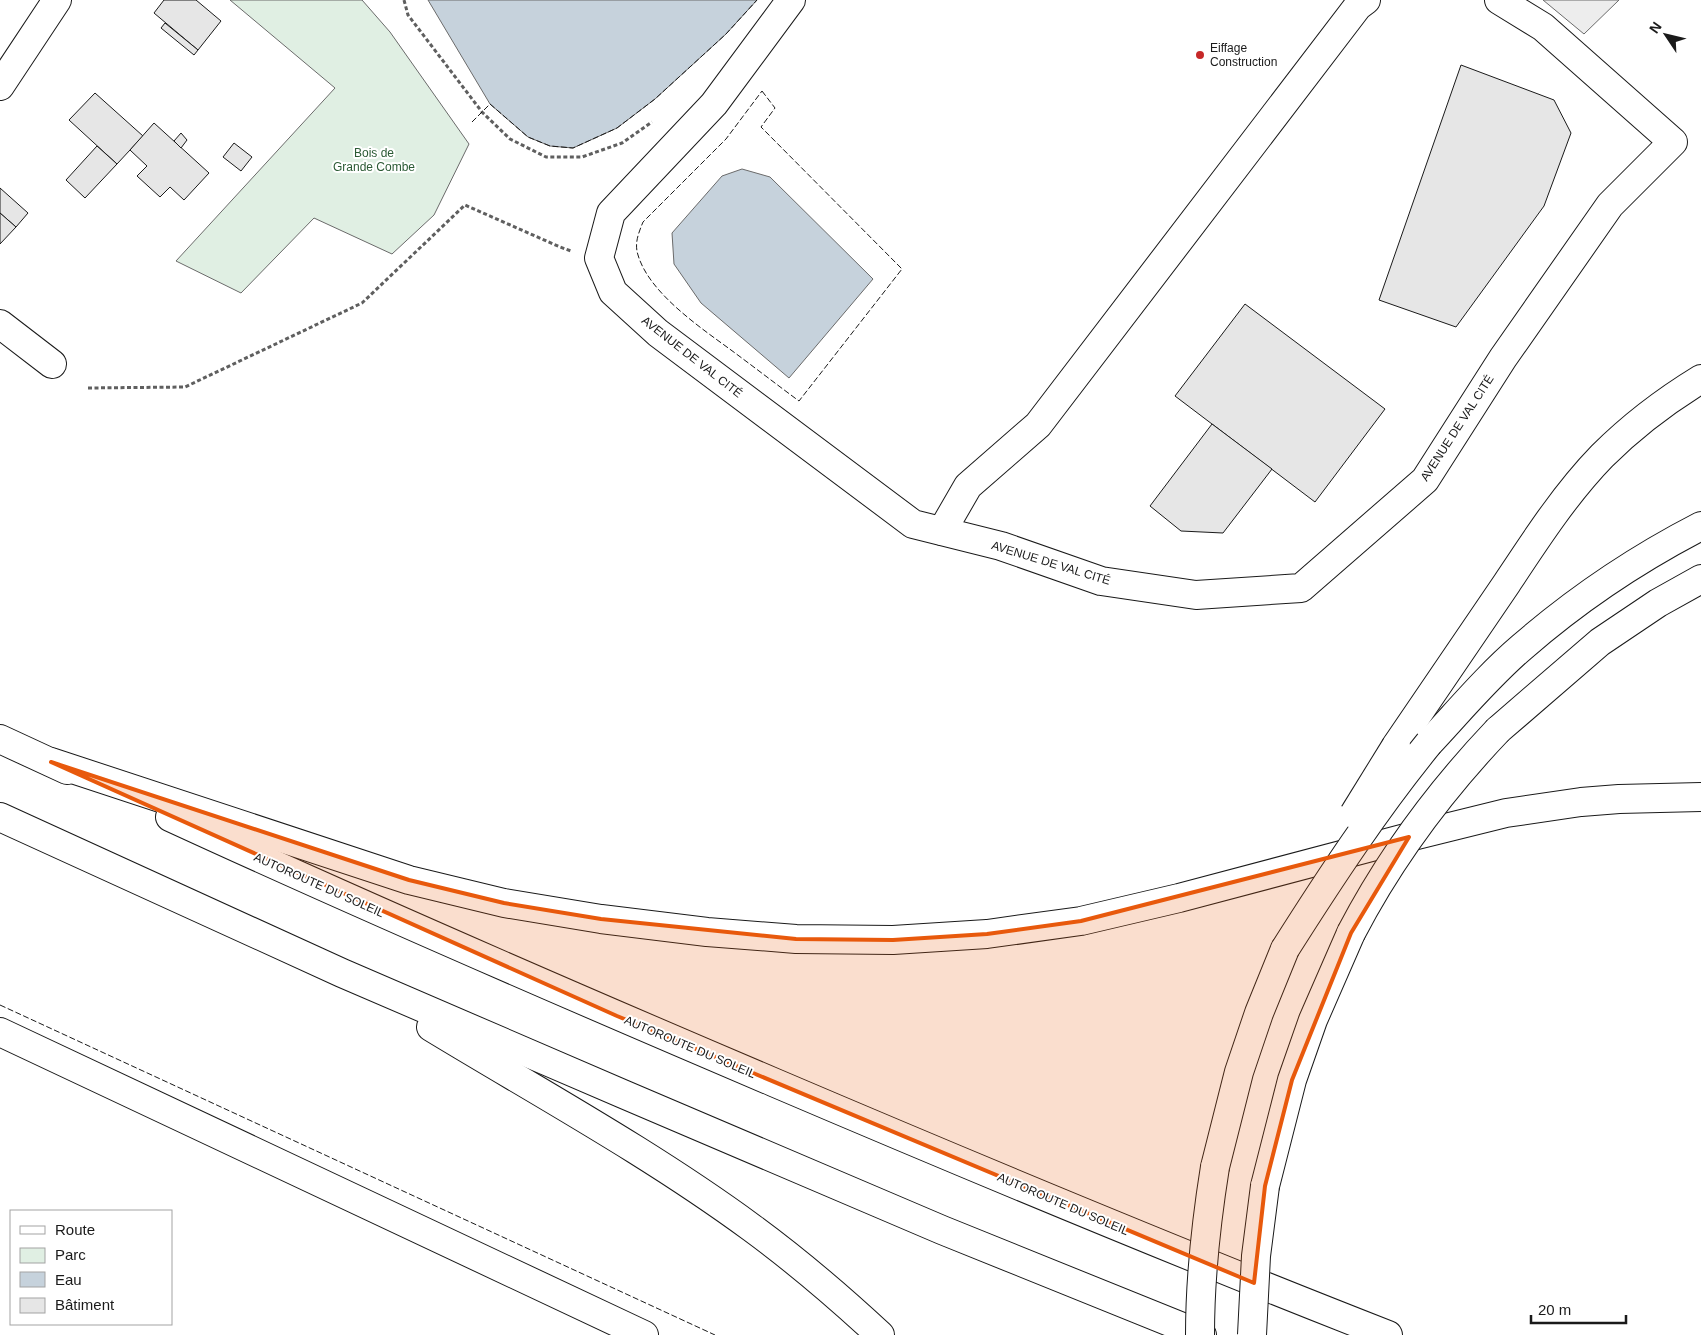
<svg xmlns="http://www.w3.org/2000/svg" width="1701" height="1335" viewBox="0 0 1701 1335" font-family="Helvetica,sans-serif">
	<rect width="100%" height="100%" fill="#fff"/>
	<polygon fill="#e0efe3" stroke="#6a6a6a" points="230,0 362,0 390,32 469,144 434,215 392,254 314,218 241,293 176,261 335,88"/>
	<polygon fill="#ededed" stroke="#6a6a6a" points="1543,0 1619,0 1584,34"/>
	<g fill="#c6d2dc" stroke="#6a6a6a">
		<polygon points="428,0 757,0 726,34 655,99 617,128 573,148 550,146 528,137 490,104"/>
		<polygon points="742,169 770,177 873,279 789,378 701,303 674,264 672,233 722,176"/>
	</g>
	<g fill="#e6e6e6" stroke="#1a1a1a">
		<polygon points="164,0 196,0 221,21 198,50 154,13"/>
		<polygon points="165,23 198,50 194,55 161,28"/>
		<polygon points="1461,65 1554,100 1571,133 1544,206 1456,327 1379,300"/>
		<polygon points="95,93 143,136 117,164 69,120"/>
		<polygon points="154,123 209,173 184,200 170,187 160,197 137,176 147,166 130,150"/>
		<polygon points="181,133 187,140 181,148 174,141"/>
		<polygon points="234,143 252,157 241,171 223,157"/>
		<polygon points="97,146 117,164 85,198 66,180"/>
		<polygon points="0,188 28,213 16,227 0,213"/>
		<polygon points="0,213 16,227 0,244"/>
		<polygon points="1245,304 1385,409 1315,502 1175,396"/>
		<polygon points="1212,424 1272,469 1223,533 1181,531 1150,506"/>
	</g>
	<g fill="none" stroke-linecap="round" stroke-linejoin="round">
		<g stroke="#1a1a1a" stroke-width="30">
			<g id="minor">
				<polyline points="791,0 714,104 611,213 599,258 613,292 658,333 913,524 1001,546 1101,581 1196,595 1301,588 1425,480 1503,358 1610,205 1673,142 1543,27 1499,0"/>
				<polyline points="0,86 57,0"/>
				<polyline points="0,324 52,364"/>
				<polyline points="942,531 968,486 1038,425 1358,6 1366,0"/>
				<polyline points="0,1032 644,1335"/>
			</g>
		</g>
		<g stroke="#1a1a1a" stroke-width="30">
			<g id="highway">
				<polyline points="1498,730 1600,642 1658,603 1701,579"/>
				<polyline points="0,739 67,770"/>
				<path d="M 1429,743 C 1459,711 1488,676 1522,647 C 1576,600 1637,559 1701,526"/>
				<path d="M 1396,746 C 1433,692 1470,637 1507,583 C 1536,539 1566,493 1602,456 C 1632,426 1665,401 1701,379"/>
				<polyline points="51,762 409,880 504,903 601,919 707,932 796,939 893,940 987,934 1081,921 1179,898 1413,836 1506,813 1581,802 1619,799 1701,797"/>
				<polyline points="0,817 342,973 623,1094 942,1230 1202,1335"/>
				<path d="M 170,817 C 370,909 571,996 773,1082 C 977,1169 1181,1254 1388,1335"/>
				<path d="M 431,1027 C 538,1092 650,1153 752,1228 C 797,1261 839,1297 880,1335"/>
				<polyline points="1215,1167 1239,1072 1259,1013 1285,949"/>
				<polyline points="1265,1186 1292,1080 1313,1020 1351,933"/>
			</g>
		</g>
		<g stroke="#5f5f5f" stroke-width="3" stroke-dasharray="4 2.5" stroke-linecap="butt">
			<polyline points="404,0 408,15 482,112 510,139 546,157 582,157 622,143 652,122"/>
			<polyline points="88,388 185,387 362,303 465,205 560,247 571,251"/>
		</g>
		<use href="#minor" stroke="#fff" stroke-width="28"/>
		<use href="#highway" stroke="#fff" stroke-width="28"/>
		<g stroke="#1a1a1a" stroke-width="30" stroke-linecap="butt">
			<g id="highway-bridge">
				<polyline points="1354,814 1396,746"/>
				<path d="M 1351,933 C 1390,858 1440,791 1498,730"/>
				<path d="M 1285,949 C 1330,878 1376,808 1429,743"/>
				<path d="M 1200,1335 C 1200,1278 1206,1223 1215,1167"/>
				<polyline points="1252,1335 1256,1256 1265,1186"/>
			</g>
		</g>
		<use href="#highway-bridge" stroke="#fff" stroke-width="28"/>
		<g stroke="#1a1a1a" stroke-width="1" stroke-dasharray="6 2.5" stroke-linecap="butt">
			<path d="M 762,91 L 775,108 L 761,127 L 902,269 L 799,401 C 776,384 754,367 731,350 C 701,328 649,293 638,255 C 634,243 639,232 643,222 L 726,139 Z"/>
			<polyline points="472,122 490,104 528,137 550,146 573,148 617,128 655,99 726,34 757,0"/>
			<polyline points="0,1005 715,1335"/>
		</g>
	</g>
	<path fill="#e8590c" fill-opacity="0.2" stroke="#e8590c" stroke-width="4" stroke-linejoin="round" d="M 51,762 L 409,880 L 504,903 L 601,919 L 796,939 L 893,940 L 987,934 L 1081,921 L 1409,837 L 1351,933 L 1292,1080 L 1265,1186 L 1254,1283 L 617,1016 Z"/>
	<circle fill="#c62828" stroke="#fff" stroke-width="2" cx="1200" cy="55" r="5"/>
	<g text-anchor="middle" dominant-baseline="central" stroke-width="4" stroke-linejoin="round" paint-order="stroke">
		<g font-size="12" fill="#1a1a1a" stroke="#fff" text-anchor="start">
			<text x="1210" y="48">Eiffage<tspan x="1210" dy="14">Construction</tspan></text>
		</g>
		<g font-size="12" fill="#2b5a34" stroke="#fff">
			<text x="374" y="153">Bois de<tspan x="374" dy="14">Grande Combe</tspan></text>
		</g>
		<g font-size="12" fill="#1a1a1a" stroke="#fff">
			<text transform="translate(692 357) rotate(38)">AVENUE DE VAL CITÉ</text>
			<text transform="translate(1457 428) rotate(-57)">AVENUE DE VAL CITÉ</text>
			<text transform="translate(1051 563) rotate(17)">AVENUE DE VAL CITÉ</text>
			<text transform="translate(319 885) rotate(24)">AUTOROUTE DU SOLEIL</text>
			<text transform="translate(690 1047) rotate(23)">AUTOROUTE DU SOLEIL</text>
			<text transform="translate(1063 1204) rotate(23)">AUTOROUTE DU SOLEIL</text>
		</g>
	</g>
	<rect x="10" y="1210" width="162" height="115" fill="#ffffff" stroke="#a3a3a3"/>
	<rect x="20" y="1226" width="25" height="8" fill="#ffffff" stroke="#a3a3a3"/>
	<text x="55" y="1235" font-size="15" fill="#1a1a1a">Route</text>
	<rect x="20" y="1248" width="25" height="15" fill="#e0efe3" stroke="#a3a3a3"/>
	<text x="55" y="1260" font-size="15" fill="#1a1a1a">Parc</text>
	<rect x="20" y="1272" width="25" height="15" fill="#c6d2dc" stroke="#a3a3a3"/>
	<text x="55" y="1285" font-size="15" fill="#1a1a1a">Eau</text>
	<rect x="20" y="1298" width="25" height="15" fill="#e6e6e6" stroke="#a3a3a3"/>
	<text x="55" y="1310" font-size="15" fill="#1a1a1a">Bâtiment</text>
	<g transform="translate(1666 35) rotate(305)" stroke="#ffffff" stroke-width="4" paint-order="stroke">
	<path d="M0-4L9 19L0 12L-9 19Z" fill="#1a1a1a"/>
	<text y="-8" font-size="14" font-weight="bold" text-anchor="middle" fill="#1a1a1a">N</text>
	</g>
	<path d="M1531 1315v8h95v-8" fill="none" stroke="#1a1a1a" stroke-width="2.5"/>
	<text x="1538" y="1315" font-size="15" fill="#1a1a1a" stroke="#ffffff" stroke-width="4" paint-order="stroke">20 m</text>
</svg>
